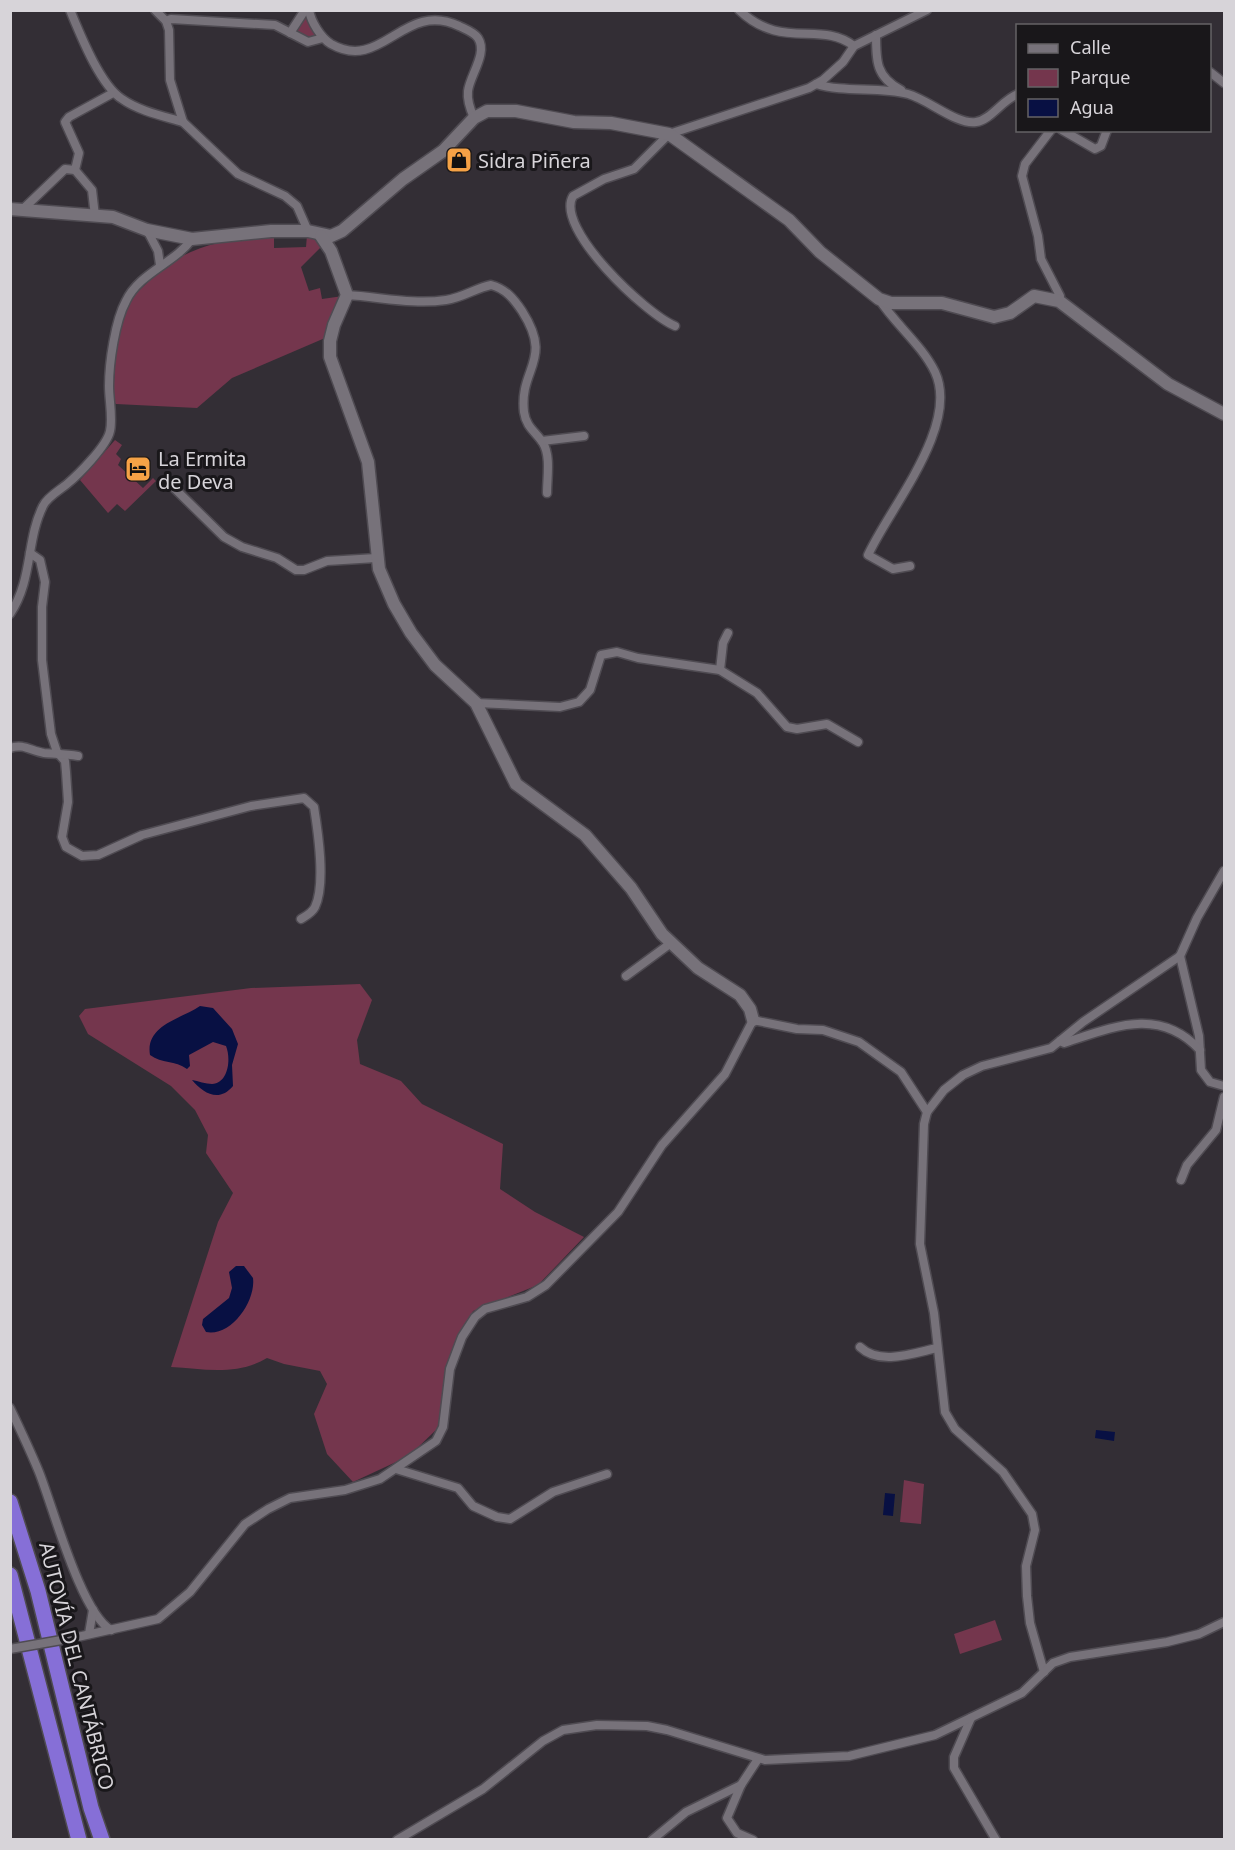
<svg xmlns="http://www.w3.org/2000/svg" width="1235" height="1850" viewBox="0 0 1235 1850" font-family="'Noto Sans',sans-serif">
	<rect width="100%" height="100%" fill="#332e35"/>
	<g fill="#74364d">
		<polygon points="305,15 319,38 308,39 293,31"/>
		<path d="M 274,234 L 274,248 L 306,247 L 307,235 L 323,245 L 301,267 L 309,291 L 320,288 L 322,299 L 343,296 L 325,338 L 232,378 L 197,408 L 116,404 L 113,401 C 115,374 115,329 127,306 C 131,296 141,289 148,282 C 187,243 223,241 274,234 Z"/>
		<polygon points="115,440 122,445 116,454 121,459 118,465 143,488 153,478 156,481 125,511 117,504 108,513 80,480"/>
		<path d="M 360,984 L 372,1000 L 357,1040 L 360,1064 L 401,1081 L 422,1104 L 503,1144 L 500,1189 L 535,1212 L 584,1237 L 538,1285 L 473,1311 L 453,1361 L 438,1428 L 409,1456 L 353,1482 L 327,1454 L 314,1414 L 327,1384 L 320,1371 L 284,1364 L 267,1358 C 237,1376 204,1369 171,1367 L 218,1222 L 233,1193 L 206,1153 L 208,1135 L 195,1110 L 171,1086 L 88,1034 L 79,1016 L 85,1009 L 251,988 Z"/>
		<polygon points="904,1480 924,1484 921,1524 900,1522"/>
		<polygon points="995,1620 1002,1640 960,1654 954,1634"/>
	</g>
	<g fill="#081043">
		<path d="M 200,1006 L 213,1008 L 232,1029 L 238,1044 L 232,1065 L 233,1086 C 219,1103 203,1093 192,1080 C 198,1081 206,1084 212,1084 C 229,1083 231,1058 226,1046 L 213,1042 L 189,1055 L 190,1066 L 187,1069 C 175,1060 162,1064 150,1055 C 145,1025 181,1019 200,1006 Z"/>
		<path d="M 236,1266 L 244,1266 L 253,1278 C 256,1301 231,1337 206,1332 L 202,1325 L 203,1319 L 229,1298 L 232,1288 L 229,1272 Z"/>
		<polygon points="1096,1430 1115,1432 1114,1441 1095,1438"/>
		<polygon points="885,1493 895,1494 893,1516 883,1515"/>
	</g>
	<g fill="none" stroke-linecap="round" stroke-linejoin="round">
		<g stroke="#4f4b52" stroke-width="11">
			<g id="street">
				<path d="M 70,10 C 80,34 100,85 122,99 C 139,111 163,116 183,122"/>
				<polyline points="155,10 166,21 169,30 170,80 183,122 238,174 285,196 297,206 308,231"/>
				<path d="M 309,10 C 311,22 321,38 331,44 C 382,73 403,0 459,26 C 465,29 474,32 478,38 C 488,53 470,75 468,91 C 467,100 470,109 474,118"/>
				<path d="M 739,10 C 782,51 820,20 854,46"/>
				<polyline points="166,21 171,19 275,25 308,42 323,38"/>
				<polyline points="290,33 305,10"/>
				<path d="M 876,35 C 876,61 876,77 901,90"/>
				<polyline points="1210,72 1224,83"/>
				<path d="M 816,84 C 845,93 879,86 908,94 C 929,100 957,125 976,122 C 991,120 1002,100 1018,94"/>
				<polyline points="1051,130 1025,164 1022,176 1038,236 1041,259 1060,296 1059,301"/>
				<polyline points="1062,130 1095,149 1101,146 1107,130"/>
				<polyline points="75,170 92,190 95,216"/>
				<polyline points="22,210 65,169 75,170 79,153 65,122 69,117 113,93"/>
				<polyline points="147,230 158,251 160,265"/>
				<path d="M 347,295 C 381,297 413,305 446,300 C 462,298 476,288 491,285 C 506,289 514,299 522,311 C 554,361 519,367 524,412 C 526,427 536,432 543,443 C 551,456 547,478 547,493"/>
				<path d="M 879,299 C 895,324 922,345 935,372 C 960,426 890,507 868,555 L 893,569 L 910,566"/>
				<path d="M 675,326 C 646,314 554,228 573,196 L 604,179 L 634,169 L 669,134 L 809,88 L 823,80 L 843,62 L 854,46 L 927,10"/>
				<polyline points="542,441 584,436"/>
				<polyline points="166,480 224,537 242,547 277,558 296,570 304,570 327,561 376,558"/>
				<path d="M 30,553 L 40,560 L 45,582 L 42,607 L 42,660 L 51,734 L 57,752 L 65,761 L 66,772 L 68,802 L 62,837 L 66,847 L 82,856 L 98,855 L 142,835 L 251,806 L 304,798 L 314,807 C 318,832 326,884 315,907 C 312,913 306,916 301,919"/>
				<path d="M 10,614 C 33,580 26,540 43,506 C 47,497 60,490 67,484 C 78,475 107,446 110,431 C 113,418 109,400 109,386 C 109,363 115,321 126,301 C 139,273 175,263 192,239"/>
				<polyline points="720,670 723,643 728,633"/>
				<polyline points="476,703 560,707 579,702 590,690 601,655 617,652 638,658 720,670 757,693 787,727 797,729 827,724 858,742"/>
				<path d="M 10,748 C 23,743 31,751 44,753 C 55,754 66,754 78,756"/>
				<polyline points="1180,956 1199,1036 1201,1070 1210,1082 1224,1086"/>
				<polyline points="626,976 671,943"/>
				<path d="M 1060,1041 L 1064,1043 C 1113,1027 1159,1006 1200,1050"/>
				<polyline points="927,1112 944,1090 963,1075 982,1066 1051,1048 1083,1022 1180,956 1197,918 1224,871"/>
				<polyline points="1181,1180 1187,1165 1216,1130 1224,1097"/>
				<path d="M 860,1347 C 880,1366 914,1353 937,1348"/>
				<path d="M 10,1408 C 20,1429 30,1450 39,1472 C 53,1507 81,1613 111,1630"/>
				<polyline points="396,1469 458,1488 473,1506 497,1517 510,1519 553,1492 607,1474"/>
				<polyline points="89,1634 93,1610"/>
				<polyline points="73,1638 158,1619 190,1592 245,1524 268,1509 290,1498 345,1490 380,1479 436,1441 443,1427 450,1369 462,1337 475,1317 485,1309 527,1297 546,1285 618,1212 662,1145 725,1074 753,1020 797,1029 823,1030 859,1042 901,1072 927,1112 924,1124 920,1244 934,1313 945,1412 955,1429 1003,1472 1032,1514 1035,1530 1026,1566 1027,1596 1030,1623 1044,1672"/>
				<polyline points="971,1718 954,1757 954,1768 996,1840"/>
				<polyline points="397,1840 483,1789 543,1741 563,1730 597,1725 647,1726 667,1730 765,1760 849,1756 935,1735 1022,1693 1053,1663 1070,1657 1167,1642 1199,1634 1224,1622"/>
				<polyline points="652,1840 686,1812 741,1785"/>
				<polyline points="753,1840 737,1833 727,1818 741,1785 758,1759"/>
			</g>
		</g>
		<g stroke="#4f4b52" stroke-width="15">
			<g id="secondary">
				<polyline points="10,209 113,217 147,230 192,239 271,231 308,231 331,236 342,231 403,179 443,151 474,118 487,111 516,111 574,122 611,123 669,134 789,220 820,252 879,299 891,303 942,303 994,317 1010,313 1034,296 1059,301 1168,384 1224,414"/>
				<polyline points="321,236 331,251 347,295 334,325 330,341 330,357 368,462 379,569 394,604 411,633 435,665 476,703 516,784 585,835 631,888 662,934 698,968 740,995 750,1009 753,1020"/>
			</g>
		</g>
		<g stroke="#4f4b52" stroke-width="18">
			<g id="highway">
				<polyline points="10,1502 38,1591 91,1808 102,1840"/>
				<polyline points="10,1575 79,1840"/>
			</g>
		</g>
		<use href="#street" stroke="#77727a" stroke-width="8"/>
		<use href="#secondary" stroke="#77727a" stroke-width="12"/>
		<use href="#highway" stroke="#866fd7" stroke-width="15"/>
		<g stroke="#4f4b52" stroke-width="11" stroke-linecap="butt">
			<polyline id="street-bridge" points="10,1649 73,1638"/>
		</g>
		<use href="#street-bridge" stroke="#77727a" stroke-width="8"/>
	</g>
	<defs>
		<g id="shop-square" transform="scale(1.35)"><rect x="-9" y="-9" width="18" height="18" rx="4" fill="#f5a246" stroke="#19171a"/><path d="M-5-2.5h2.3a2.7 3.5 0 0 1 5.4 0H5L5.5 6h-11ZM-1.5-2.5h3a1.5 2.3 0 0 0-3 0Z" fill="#111"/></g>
		<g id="hotel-square" transform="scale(1.35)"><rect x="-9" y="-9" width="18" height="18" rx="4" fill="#f5a246" stroke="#19171a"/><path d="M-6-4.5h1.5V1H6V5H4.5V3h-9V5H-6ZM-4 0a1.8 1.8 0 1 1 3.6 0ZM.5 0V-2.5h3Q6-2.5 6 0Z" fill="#111"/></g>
	</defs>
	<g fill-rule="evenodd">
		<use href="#shop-square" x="459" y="160"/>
		<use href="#hotel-square" x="138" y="469"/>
	</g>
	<g text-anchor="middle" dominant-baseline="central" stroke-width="6" stroke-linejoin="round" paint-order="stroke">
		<g font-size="20" fill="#d7d4d9" stroke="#19171a" text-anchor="start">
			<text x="478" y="160">Sidra Piñera</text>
			<text x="158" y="458">La Ermita<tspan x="158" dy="23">de Deva</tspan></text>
		</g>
		<g font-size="20" fill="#d7d4d9" stroke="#19171a">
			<text transform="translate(77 1666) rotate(76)">AUTOVÍA DEL CANTÁBRICO</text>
		</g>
	</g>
	<rect width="1235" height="1850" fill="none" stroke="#d7d4d9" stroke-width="24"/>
	<rect x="1016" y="24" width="195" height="108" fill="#19171a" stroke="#656366" stroke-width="1.5"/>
	<rect x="1028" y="44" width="30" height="9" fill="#77727a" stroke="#656366" stroke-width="1.5"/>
	<text x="1070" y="54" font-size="18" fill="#d7d4d9">Calle</text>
	<rect x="1028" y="69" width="30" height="18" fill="#74364d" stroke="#656366" stroke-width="1.5"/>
	<text x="1070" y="84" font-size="18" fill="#d7d4d9">Parque</text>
	<rect x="1028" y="99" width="30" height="18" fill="#081043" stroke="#656366" stroke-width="1.5"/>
	<text x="1070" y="114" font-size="18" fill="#d7d4d9">Agua</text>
</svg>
